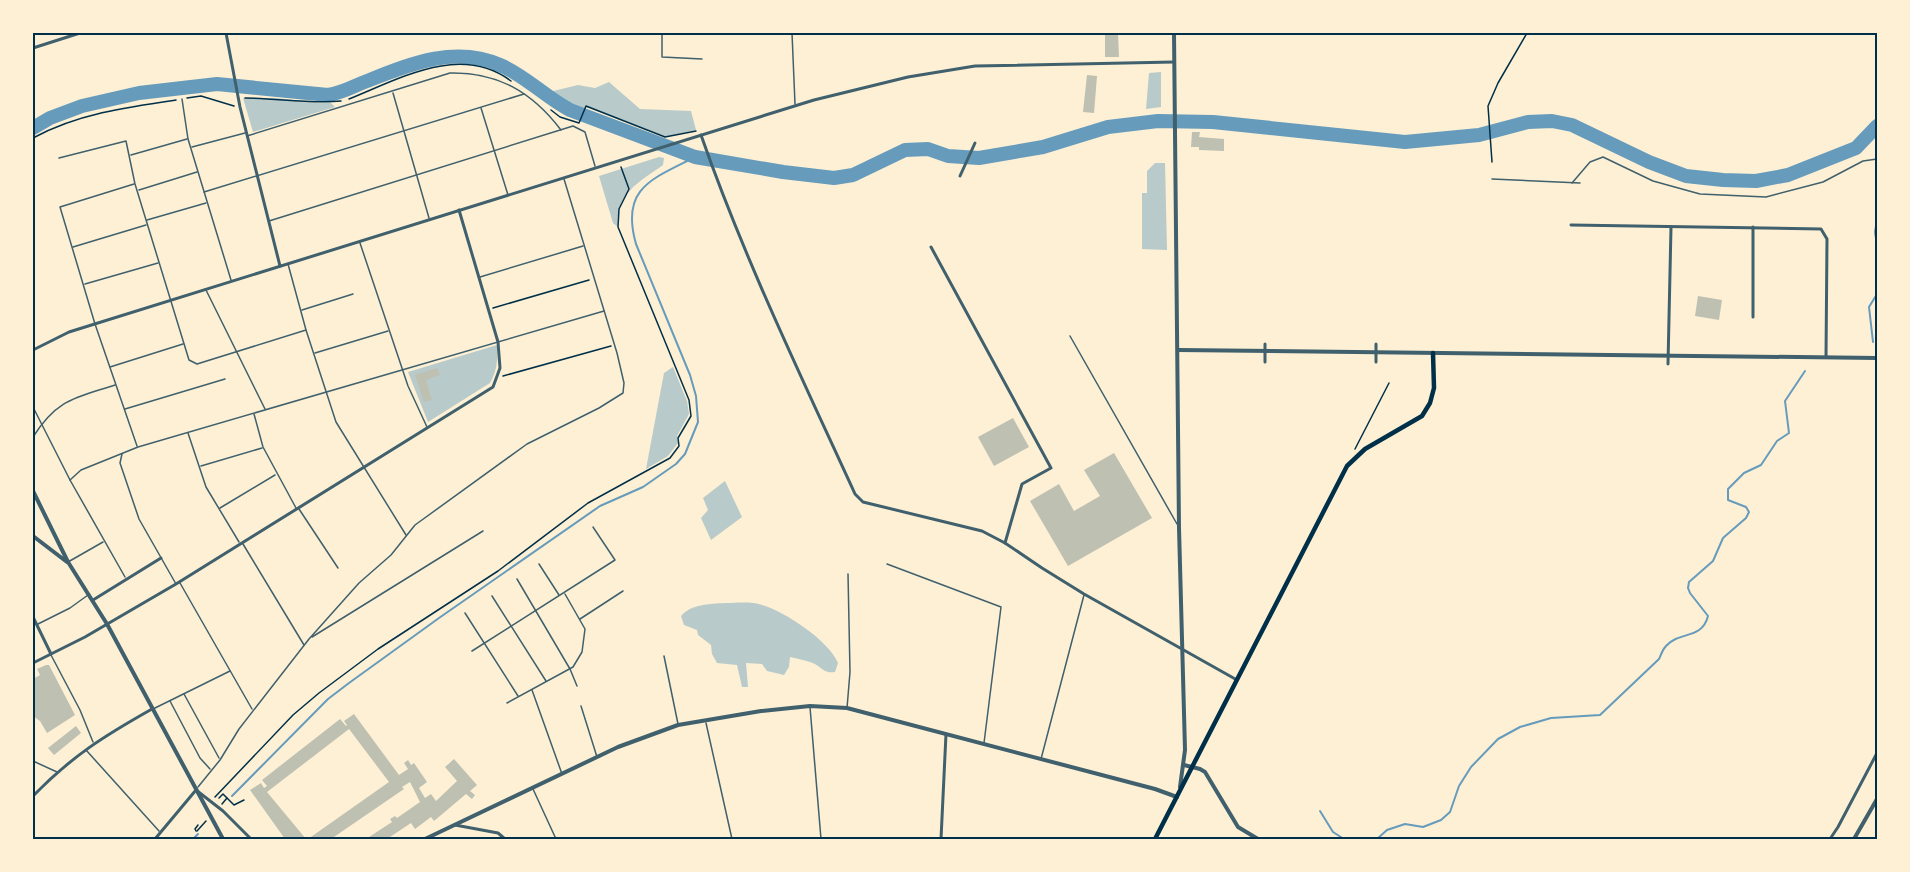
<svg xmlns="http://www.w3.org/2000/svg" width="1910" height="872" viewBox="0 0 1910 872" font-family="'Sofia Sans Condensed',sans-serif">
	<rect width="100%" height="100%" fill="#fdf0d5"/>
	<g fill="#b9caca">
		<polygon points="1161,72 1161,107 1146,109 1149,73"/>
		<polygon points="609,82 640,109 691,111 696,130 665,137 586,107 583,113 568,107 545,93 578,85 595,88"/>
		<polygon points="243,98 276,98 318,103 330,102 335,107 253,132"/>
		<path d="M 659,157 L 664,158 L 663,165 C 639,182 615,194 618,227 L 613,223 L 599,176 Z"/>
		<polygon points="1155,163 1165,163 1167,250 1142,249 1142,193 1147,193 1147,171"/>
		<path d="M 497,345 C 498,359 497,371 490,383 L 428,422 L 408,372 Z"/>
		<polygon points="673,367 687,401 689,414 677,436 678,443 668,456 646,469 664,373"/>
		<polygon points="725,481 742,517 711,540 701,518 708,510 703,498"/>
		<path d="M 725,603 C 737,603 751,601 762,605 C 786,612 829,641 838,663 L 835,672 C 826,673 825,671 818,666 C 812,661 798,659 790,657 L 789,667 L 784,675 L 767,671 L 762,664 L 746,663 L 748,687 L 742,687 L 737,665 L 717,663 L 712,654 L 711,645 L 698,635 L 697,630 L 684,625 L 681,616 C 691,604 710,604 725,603 Z"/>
	</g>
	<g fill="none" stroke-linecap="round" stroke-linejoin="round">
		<g stroke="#669bbc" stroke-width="2">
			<polyline points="1877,220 1875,232 1877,245"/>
			<polyline points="1873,342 1869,307 1877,294"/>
			<path d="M 232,796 L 328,699 L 349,683 L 439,618 L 600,506 L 643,487 L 676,464 L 685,454 L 698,422 L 696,396 L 690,375 L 636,244 C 620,188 652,179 695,157"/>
			<polyline points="1320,811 1333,832 1344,839"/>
			<polyline points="193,839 198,834"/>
			<path d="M 1377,839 L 1387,830 L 1405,824 L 1423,827 L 1441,820 L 1450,812 L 1459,786 L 1471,767 L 1498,739 L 1520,727 L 1551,718 L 1600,715 L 1659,659 C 1661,655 1662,650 1666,646 C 1679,631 1702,640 1708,616 L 1690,593 L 1688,588 L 1689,582 L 1713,561 L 1723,538 L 1746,518 L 1749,512 L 1746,507 L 1728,500 L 1728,489 L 1744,473 L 1761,465 L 1777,441 L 1789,433 L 1785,401 L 1805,371"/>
		</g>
		<path stroke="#669bbc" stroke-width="14" d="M 33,128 L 50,118 L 82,106 L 139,93 L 217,84 L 328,95 C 345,92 351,87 367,81 C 410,64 455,45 500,65 C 526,76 545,97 570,110 L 695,157 L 783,172 L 834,178 L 853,175 L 905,150 L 928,149 L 948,156 L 979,158 L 1043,147 L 1108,127 L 1158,121 L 1213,122 L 1405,142 L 1479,135 L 1528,122 L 1552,121 L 1572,125 L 1649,162 L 1686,176 L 1723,180 L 1756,181 L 1788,175 L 1856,148 L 1877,126"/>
	</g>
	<g fill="#bec0b2">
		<polygon points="1105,33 1118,33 1119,57 1105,57"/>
		<polygon points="1087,75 1097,76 1094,113 1083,112"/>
		<polygon points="1192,132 1200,132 1199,137 1224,139 1224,151 1199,150 1199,147 1191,147"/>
		<polygon points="1698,296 1722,300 1719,320 1695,316"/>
		<polygon points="437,368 440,375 426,380 432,400 424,402 415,375"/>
		<polygon points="1013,418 1029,447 994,466 978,437"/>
		<polygon points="1114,453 1152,518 1068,566 1030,501 1059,484 1074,511 1100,496 1084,470"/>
		<polygon points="46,665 49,665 75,715 47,733 40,721 33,716 33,679 40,675 37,669"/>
		<polygon points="354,714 399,775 408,769 404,763 408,760 411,765 414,763 427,782 419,788 425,798 431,794 436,801 457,781 445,767 454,759 477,785 470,791 475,795 472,799 466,794 434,821 431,817 415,829 411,823 387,839 366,839 392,822 390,819 395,816 397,818 420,802 410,782 402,787 404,789 331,839 308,839 389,782 349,729 267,792 306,839 285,839 250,790 261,783 264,788 267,786 262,780 340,719 346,726 347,725 344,721"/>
		<polygon points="76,726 81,733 54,755 48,748"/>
	</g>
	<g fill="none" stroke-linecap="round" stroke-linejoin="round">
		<g stroke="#003049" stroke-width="1.5">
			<polyline points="187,98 201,96 234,106"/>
			<path d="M 245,98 C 277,98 309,104 341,101"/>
			<path d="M 349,99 C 399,79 460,43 511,81"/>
			<polyline points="551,110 560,117 579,123 586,106 665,137 696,131"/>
			<path d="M 33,138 C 77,114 127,107 176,100"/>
			<polyline points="1492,162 1488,106 1498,83 1527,33"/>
			<polyline points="493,308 589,280"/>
			<polyline points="503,376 611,346"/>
			<polyline points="1355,449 1389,383"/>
			<polyline points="215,797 293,715 319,693 378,649 498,571 588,503 670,458 679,446 678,438 691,416 689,400 618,227 619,209 629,189 621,167"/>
			<polyline points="219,798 223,794 234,805 244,800"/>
			<polyline points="222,804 227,798"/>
			<polyline points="196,831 195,829 198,825"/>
			<polyline points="197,831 206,821"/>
		</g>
		<g stroke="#3f606c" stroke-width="1.5">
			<polyline points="662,33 662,57 702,59"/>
			<polyline points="792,33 795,104"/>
			<polyline points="393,93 429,218"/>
			<polyline points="182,99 188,139 231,280"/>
			<polyline points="481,108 508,195"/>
			<path d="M 247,136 L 450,73 C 498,72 532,92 561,130"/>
			<polyline points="192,147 245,133"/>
			<polyline points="131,155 187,139"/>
			<polyline points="59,158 126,141 135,184 189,360 197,364 306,330"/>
			<polyline points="1492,179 1580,183"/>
			<polyline points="1572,183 1590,162 1603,157 1653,181 1700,194 1766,197 1823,182 1863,161 1877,159"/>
			<polyline points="134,184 60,207 95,324 137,446"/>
			<polyline points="139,190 197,172"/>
			<polyline points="204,192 524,94"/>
			<polyline points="147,220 206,203"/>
			<polyline points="269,221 573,126 585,132 595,166"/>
			<polyline points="360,243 408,386 427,427"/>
			<polyline points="73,247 146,225"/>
			<polyline points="288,264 306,330 336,422 406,535"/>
			<polyline points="480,277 583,246"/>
			<polyline points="85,284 158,263"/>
			<polyline points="206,290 265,409"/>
			<polyline points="302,310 353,294"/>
			<polyline points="1070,336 1177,524"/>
			<polyline points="315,353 388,331"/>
			<polyline points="110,367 183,344"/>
			<polyline points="33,407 70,480 125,577"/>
			<polyline points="125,409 225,379"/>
			<polyline points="254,414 263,447 296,508"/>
			<polyline points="188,433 206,487 239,542"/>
			<path d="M 33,437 C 57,399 75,398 115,385"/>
			<polyline points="122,454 120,463 139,519 176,584"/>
			<polyline points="201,466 262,448"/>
			<polyline points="70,480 81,470 138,447 604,311"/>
			<polyline points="220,508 275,475"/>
			<polyline points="299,509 338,568"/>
			<polyline points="243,544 304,645"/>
			<polyline points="68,562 103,542"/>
			<polyline points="539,564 559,595"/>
			<polyline points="887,564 1001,607 984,743"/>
			<polyline points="517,579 570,669 577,686"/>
			<polyline points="180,583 252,709"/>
			<polyline points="492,596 546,681"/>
			<polyline points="465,613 518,696"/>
			<polyline points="580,619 623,591"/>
			<polyline points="38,624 70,608 88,595"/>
			<polyline points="312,637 483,531"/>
			<polyline points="472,651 615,560 593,527"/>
			<polyline points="51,655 80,710 93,742"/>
			<polyline points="664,656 678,724"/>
			<polyline points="532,690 562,774"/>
			<polyline points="184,694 219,758"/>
			<polyline points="170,701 200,758 210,769"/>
			<polyline points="507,703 573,667 582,652 585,629 565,594"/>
			<polyline points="581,706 597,757"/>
			<polyline points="810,707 821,839"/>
			<polyline points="847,708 850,672 848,574"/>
			<polyline points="153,709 230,671"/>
			<polyline points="706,723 732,839"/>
			<polyline points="86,750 159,831"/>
			<polyline points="1041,759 1084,595"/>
			<polyline points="33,761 57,772"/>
			<polyline points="198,787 220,760 239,729 309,639 359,583 391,555 415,525 527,444 599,408 623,393 624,383 617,353 564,179"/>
			<polyline points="533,789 556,839"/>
		</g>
		<g stroke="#3f606c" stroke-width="3">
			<polyline points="226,33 240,107 280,266"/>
			<polyline points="33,48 80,33"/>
			<path d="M 701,135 C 744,258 801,376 855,494 L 863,502 L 982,531 L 1005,543 L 1042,568 L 1084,594 L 1237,680"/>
			<polyline points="960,176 975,143"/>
			<polyline points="1571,225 1821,229 1827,239 1826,357"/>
			<polyline points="931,247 1051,468 1022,484 1005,543"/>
			<polyline points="1753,317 1753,227"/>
			<polyline points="1265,344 1265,362"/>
			<polyline points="33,350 69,332 814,100 908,77 975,66 1174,62"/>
			<polyline points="1376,362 1376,344"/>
			<polyline points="1668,364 1671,227"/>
			<polyline points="93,600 161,558"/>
			<polyline points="33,617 51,654"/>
			<polyline points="33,663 85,637 176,584 493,387 500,368 498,342 459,210"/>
			<path d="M 33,796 C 72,756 104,736 152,709"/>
			<polyline points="455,825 498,833 505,839"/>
			<polyline points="155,839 196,790 223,811 251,839"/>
			<polyline points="941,839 946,734"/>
			<polyline points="1830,839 1838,827 1877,753"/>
		</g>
		<g stroke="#3f606c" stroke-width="4">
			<polyline points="1174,33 1179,528 1185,750 1180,787"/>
			<polyline points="1178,350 1877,358"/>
			<polyline points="33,491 68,562 107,624 223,839"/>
			<polyline points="33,536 67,562"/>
			<polyline points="1184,765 1200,769 1205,772 1238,827 1258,839"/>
			<polyline points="425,839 618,747 678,725 761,711 810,706 847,708 1155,789 1177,797"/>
			<polyline points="1854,839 1877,799"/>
		</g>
		<polyline stroke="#003049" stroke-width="4.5" points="1155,839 1347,466 1365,449 1422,416 1430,403 1434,388 1433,353"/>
	</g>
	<rect width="1910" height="872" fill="none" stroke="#fdf0d5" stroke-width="69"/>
	<rect x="34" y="34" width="1842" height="804" fill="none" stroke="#003049" stroke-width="2"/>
</svg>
